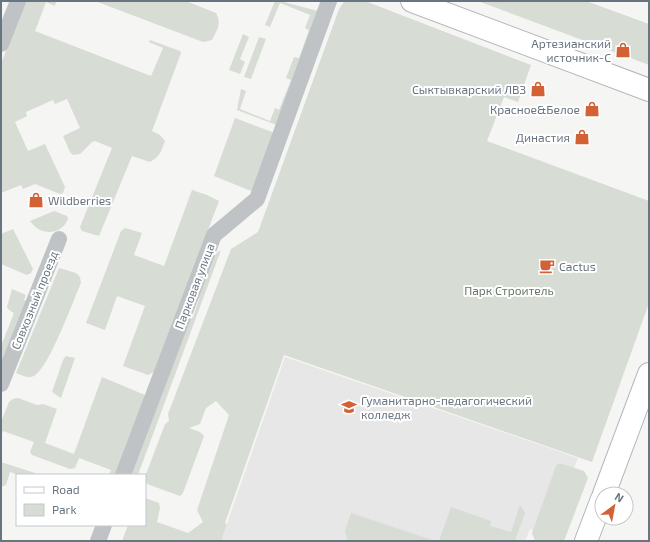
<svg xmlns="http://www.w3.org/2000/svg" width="650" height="542" viewBox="0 0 650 542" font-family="'Exo 2',sans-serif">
	<rect width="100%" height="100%" fill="#f5f6f3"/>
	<polygon fill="#e6e7e6" points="285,357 578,458 549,535 530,529 525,541 221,541"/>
	<g fill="#d7dcd4">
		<path d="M 25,1 L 56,2 L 55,6 L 46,2 L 35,31 L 151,76 L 163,48 L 149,42 L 150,40 L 180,51 L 181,53 L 152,131 L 160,135 L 165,141 C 161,152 160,156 150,162 L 132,156 L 99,236 L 82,231 L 80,227 L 112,148 L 95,141 L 92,142 L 80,154 L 73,155 L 70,152 L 63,136 L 80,128 L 67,99 L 55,104 L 53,100 L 26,112 L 27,116 L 15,122 L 28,151 L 45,144 L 65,187 L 63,193 L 60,194 L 35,184 L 23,189 L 21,185 L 1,193 L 1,64 Z"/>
		<path d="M 95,1 L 186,1 L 216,13 C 222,24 217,30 212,40 L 203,42 Z"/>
		<polygon points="275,1 280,1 318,11 277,125 237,110 241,89 246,91 240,109 270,121 275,108 279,110 291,80 286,78 294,57 299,58 309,30 305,28 310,15 280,3 270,27 265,25"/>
		<polygon points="346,1 365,1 531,65 518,102 504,97 487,141 649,201 649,303 592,462 284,355 225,523 227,524 221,541 122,541 128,525 145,525 145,498 159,503 160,508 157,522 188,533 203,522 197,510 229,415 216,401 206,408 200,424 189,428 200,432 204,436 183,493 180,496 147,484 145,482 145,477 165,424 169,421 168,414 231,249 258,232 339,9 343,3"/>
		<polygon points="478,1 586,1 649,24 649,65"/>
		<polygon points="243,34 249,37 240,59 245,62 240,74 229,70"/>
		<polygon points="259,37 266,39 251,79 244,77"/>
		<polygon points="235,118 275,133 255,189 251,191 214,176"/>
		<polygon points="192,190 207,195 219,201 154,372 148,375 123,366 145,306 117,296 105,330 86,323 121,231 125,228 142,233 134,255 164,266"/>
		<path d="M 54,211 L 67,216 L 68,219 C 61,236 40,236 30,221 Z"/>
		<polygon points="13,229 33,269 31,273 27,275 1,264 1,234"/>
		<polygon points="221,250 138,475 131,475 190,315 193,317 199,299 196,298 213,256"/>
		<path d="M 59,268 L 76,273 L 80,277 L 81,283 C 73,301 49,368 34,376 C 28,379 21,375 16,373 Z"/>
		<polygon points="12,289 26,295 24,300 29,302 1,372 1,346 14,313 9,310 7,307"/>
		<polygon points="66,356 75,358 61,398 52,392 63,360"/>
		<polygon points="102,377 145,395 116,475 109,475 111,470 79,458 75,468 70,469 32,455 30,452 34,442 3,431 1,435 1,422 9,402 13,399 18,398 37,405 43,404 57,409 45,443 74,454"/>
		<polygon points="1,462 41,475 19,475 10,472 6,485 1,487"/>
		<polygon points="558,464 562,464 584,471 588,478 564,541 535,541 532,533 556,466"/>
		<polygon points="520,505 525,513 515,541 439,541 451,507 491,521 490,526 511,532"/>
		<polygon points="351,513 435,541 348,541 345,531"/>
	</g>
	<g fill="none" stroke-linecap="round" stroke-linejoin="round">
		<g stroke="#b4b8bc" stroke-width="24">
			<g id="secondary">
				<polyline points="412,1 649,90"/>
				<polyline points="604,494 649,374"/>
				<polyline points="586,541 602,499"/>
			</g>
		</g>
		<g stroke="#bfc3c6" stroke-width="16">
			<polyline points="1,44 18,1"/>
			<polyline points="1,384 59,239"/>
			<polyline points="123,475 214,235 257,199 329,1"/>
			<polyline points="98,541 104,525"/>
		</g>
		<use href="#secondary" stroke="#fff" stroke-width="22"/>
	</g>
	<defs>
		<g id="shop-bare" transform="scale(1.2)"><path d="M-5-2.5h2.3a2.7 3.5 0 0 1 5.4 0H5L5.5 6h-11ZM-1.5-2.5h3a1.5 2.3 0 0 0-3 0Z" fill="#d26136" stroke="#fff" stroke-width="2.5" paint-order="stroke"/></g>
		<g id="cafe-bare" transform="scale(1.2)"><path d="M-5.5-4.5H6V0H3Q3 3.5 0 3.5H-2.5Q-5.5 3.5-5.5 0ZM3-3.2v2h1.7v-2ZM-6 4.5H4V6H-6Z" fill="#d26136" stroke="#fff" stroke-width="2.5" paint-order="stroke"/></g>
		<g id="university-bare" transform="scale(1.2)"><path d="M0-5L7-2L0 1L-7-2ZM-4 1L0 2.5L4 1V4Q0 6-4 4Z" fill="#d26136" stroke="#fff" stroke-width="2.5" paint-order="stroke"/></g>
	</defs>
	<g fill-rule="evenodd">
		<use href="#shop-bare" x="623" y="50"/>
		<use href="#shop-bare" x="538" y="89"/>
		<use href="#shop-bare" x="592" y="109"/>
		<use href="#shop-bare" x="582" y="137"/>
		<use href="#shop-bare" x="36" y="200"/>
		<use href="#cafe-bare" x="547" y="266"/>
		<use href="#university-bare" x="349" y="407"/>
	</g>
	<g text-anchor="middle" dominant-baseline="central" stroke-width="4" stroke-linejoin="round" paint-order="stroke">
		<g font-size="12" fill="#687581" stroke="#fff" text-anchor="end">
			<text x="611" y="43">Артезианский<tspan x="611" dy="14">источник-С</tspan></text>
			<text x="526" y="89">Сыктывкарский ЛВЗ</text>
			<text x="580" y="109">Красное&amp;Белое</text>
			<text x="570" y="137">Династия</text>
			<text x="48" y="200" text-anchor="start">Wildberries</text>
			<text x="559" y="266" text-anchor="start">Cactus</text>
			<text x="361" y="400" text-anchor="start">Гуманитарно-педагогический<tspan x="361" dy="14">колледж</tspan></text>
		</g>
		<g font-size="12" fill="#687581" stroke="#fff">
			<text transform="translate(194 286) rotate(-69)">Парковая улица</text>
			<text transform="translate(34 300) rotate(-68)">Совхозный проезд</text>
		</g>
		<g font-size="12" fill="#697966" stroke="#fff">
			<text x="509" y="290">Парк Строитель</text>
		</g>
	</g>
	<rect width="650" height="542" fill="none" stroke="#687581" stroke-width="4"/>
	<rect x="16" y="474" width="130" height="52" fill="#ffffff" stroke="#c3c8cd"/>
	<rect x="24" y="487" width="20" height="6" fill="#ffffff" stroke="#c3c8cd"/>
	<text x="52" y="494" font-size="12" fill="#687581">Road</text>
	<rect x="24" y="504" width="20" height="12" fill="#d7dcd4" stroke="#c3c8cd"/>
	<text x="52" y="514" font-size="12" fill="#687581">Park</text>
	<g transform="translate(614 506) rotate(32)"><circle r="19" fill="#ffffff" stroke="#c3c8cd"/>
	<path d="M0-3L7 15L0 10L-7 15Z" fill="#d26136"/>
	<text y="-6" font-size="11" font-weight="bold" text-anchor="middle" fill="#687581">N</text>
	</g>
</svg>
